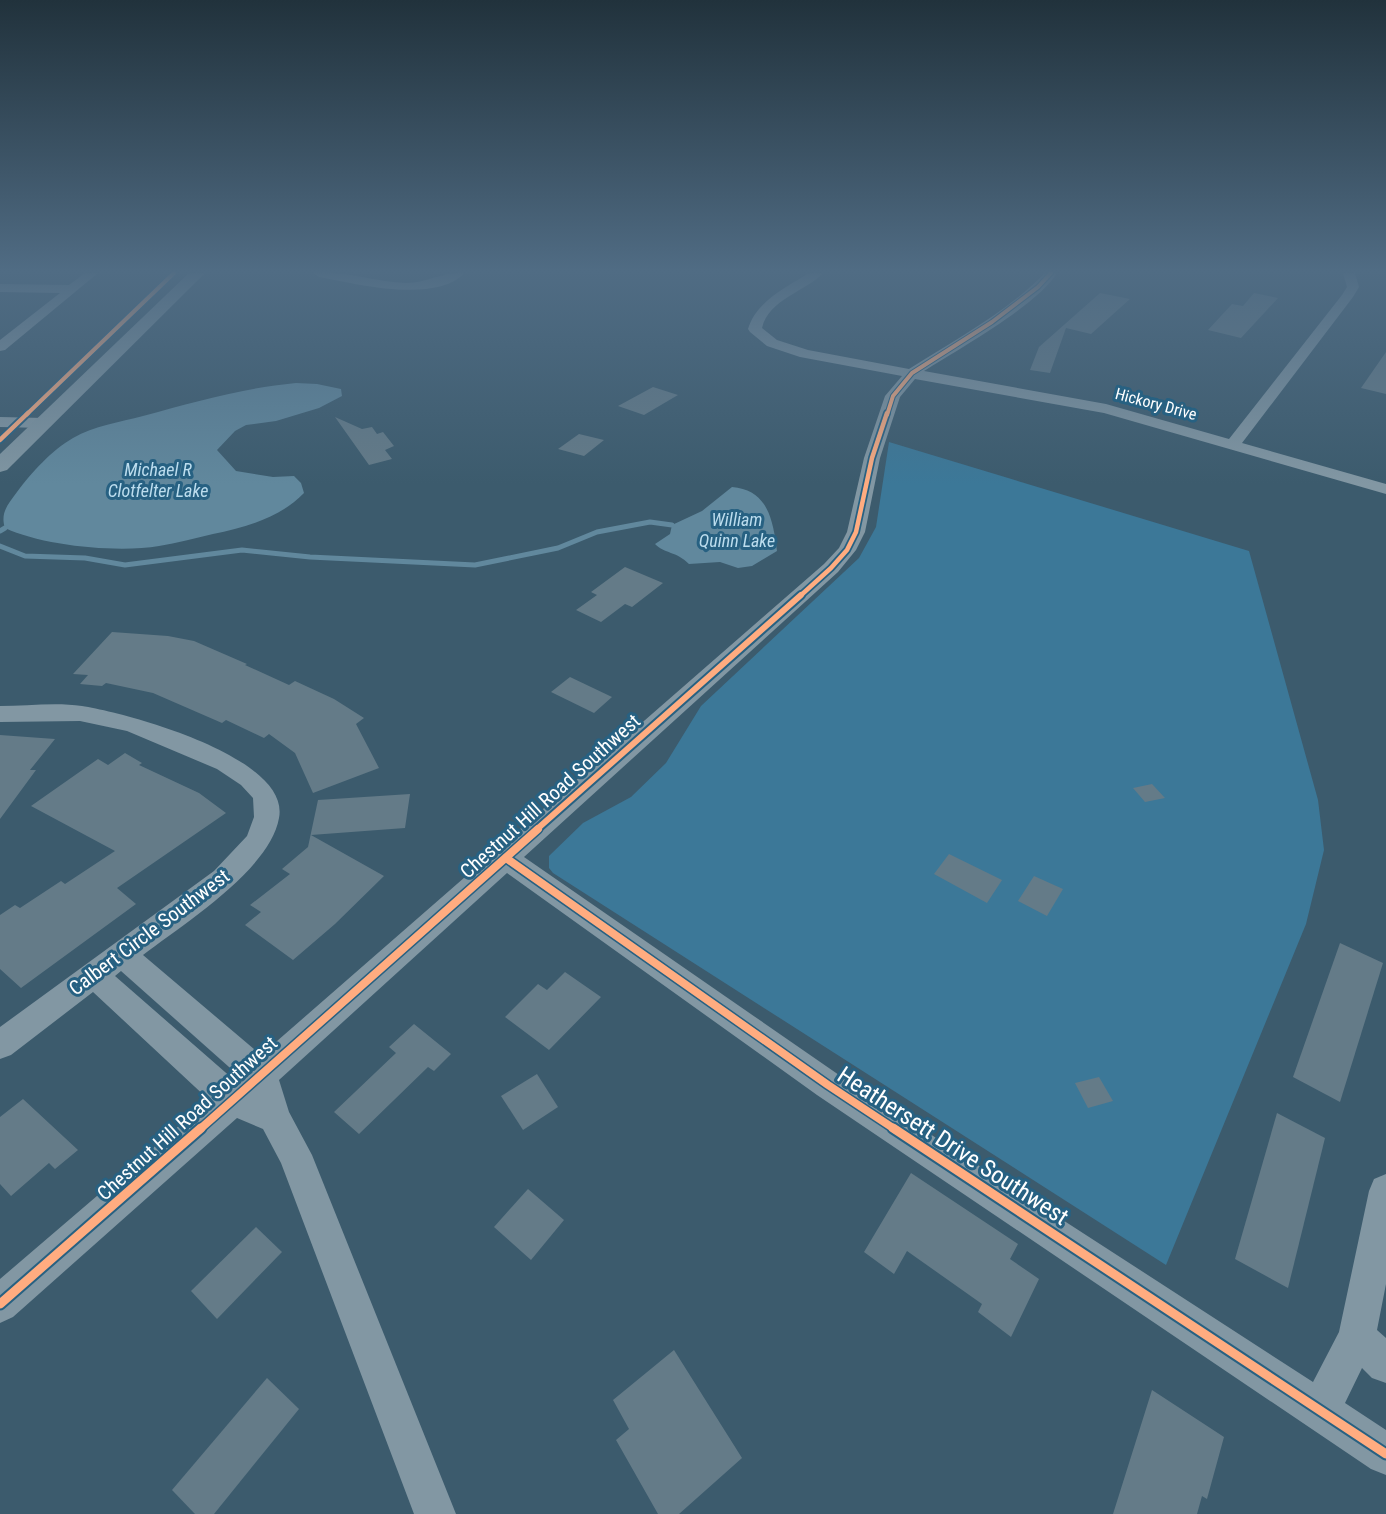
<svg xmlns="http://www.w3.org/2000/svg" width="1386" height="1514" viewBox="0 0 1386 1514" font-family="'Roboto Condensed',sans-serif">
	<rect width="100%" height="100%" fill="#3c5b6d"/>
	<polygon fill="#3c7898" points="889,442 1249,551 1318,800 1324,850 1306,924 1166,1265 553,873 549,868 549,856 583,823 631,797 666,763 701,706 859,558 876,527"/>
	<g fill="#61889d">
		<path d="M 296,383 L 317,384 L 341,389 L 342,396 L 319,408 L 276,421 L 246,425 L 235,431 L 217,450 L 236,471 L 273,477 L 294,476 L 301,483 L 304,493 C 280,518 246,527 213,534 C 195,538 177,543 159,546 C 118,553 43,546 5,528 C 0,513 8,504 17,492 C 31,473 52,450 73,438 C 94,426 120,422 143,416 C 194,402 243,388 296,383 Z"/>
		<path d="M 732,487 C 768,490 773,520 777,551 L 752,566 L 738,568 L 720,562 L 689,564 C 676,551 665,554 655,544 L 670,534 L 672,525 L 702,511 Z"/>
	</g>
	<g fill="none" stroke-linecap="round" stroke-linejoin="round">
		<g stroke="#61889d" stroke-width="5">
			<polyline points="0,531 5,528"/>
			<polyline points="0,546 25,556 85,558 125,565 242,550 310,557 475,565 558,548 597,532 650,522 672,525"/>
		</g>
	</g>
	<g fill="#647b88">
		<polygon points="1100,293 1130,299 1091,334 1066,328 1050,373 1030,370 1039,347"/>
		<polygon points="1254,293 1278,298 1241,338 1208,330 1232,304 1243,306"/>
		<polygon points="1386,352 1386,394 1361,388"/>
		<polygon points="653,387 678,395 644,415 618,406"/>
		<polygon points="335,417 362,429 372,427 377,434 383,432 394,446 385,450 392,459 369,465"/>
		<polygon points="579,434 604,440 584,456 558,449"/>
		<polygon points="625,567 663,583 632,607 625,604 601,622 576,610 597,595 591,592"/>
		<polygon points="112,632 168,636 194,641 247,664 245,665 289,685 295,681 334,699 364,718 356,724 379,768 313,793 295,753 269,734 264,738 226,720 222,723 153,693 106,683 102,686 80,684 88,675 73,674"/>
		<polygon points="570,677 612,697 594,713 551,692"/>
		<polygon points="0,735 55,739 30,770 36,770 0,819"/>
		<polygon points="125,753 142,763 139,765 199,793 226,813 117,888 136,904 21,988 0,969 0,915 15,905 20,908 61,881 65,884 115,851 31,806 98,759 108,765"/>
		<polygon points="1152,784 1165,798 1145,802 1133,788"/>
		<polygon points="410,794 405,828 311,835 384,876 335,924 293,960 245,925 261,912 250,905 290,874 282,869 308,847 318,800"/>
		<polygon points="949,854 1002,880 987,903 934,874"/>
		<polygon points="1034,876 1063,889 1047,916 1018,901"/>
		<polygon points="1340,943 1383,963 1340,1102 1293,1077"/>
		<polygon points="565,972 601,997 549,1050 505,1017 538,984 547,990"/>
		<polygon points="414,1024 451,1054 434,1071 428,1067 359,1134 334,1112 396,1053 389,1047"/>
		<polygon points="537,1074 558,1107 523,1130 501,1096"/>
		<polygon points="1099,1077 1113,1101 1088,1108 1075,1083"/>
		<polygon points="23,1099 78,1150 55,1169 49,1163 11,1196 0,1184 0,1117"/>
		<polygon points="1277,1113 1325,1138 1288,1288 1235,1259"/>
		<polygon points="911,1173 1018,1244 1010,1259 1039,1279 1011,1337 978,1312 982,1304 907,1251 894,1274 864,1252"/>
		<polygon points="528,1189 564,1220 531,1260 494,1227"/>
		<polygon points="256,1227 282,1252 217,1319 191,1291"/>
		<polygon points="674,1350 742,1458 679,1514 658,1514 616,1440 629,1429 613,1400"/>
		<polygon points="267,1378 299,1409 214,1514 195,1514 172,1490"/>
		<polygon points="1152,1390 1224,1437 1207,1499 1202,1496 1197,1514 1113,1514"/>
	</g>
	<g fill="none" stroke-linecap="round" stroke-linejoin="round">
		<g fill="#8297a3" fill-rule="evenodd">
			<polygon points="85,273 98,273 5,350 0,351 0,340 60,293 0,292 0,284 69,285"/>
			<path d="M 313,273 C 344,270 375,282 406,283 C 427,283 445,271 465,273 C 434,304 357,284 319,277 Z"/>
			<path d="M 809,273 L 823,273 C 805,292 769,299 762,328 L 777,340 L 808,350 L 909,369 C 955,340 1007,312 1045,273 L 1057,273 C 1039,304 957,350 924,371 L 1106,404 L 1229,439 L 1342,295 L 1347,287 L 1343,273 L 1355,273 L 1359,287 L 1353,297 L 1242,443 L 1386,484 L 1386,494 L 1104,413 L 915,379 L 900,397 L 880,458 L 865,532 L 856,550 L 838,572 L 524,857 L 839,1075 L 1313,1382 L 1339,1332 L 1369,1191 L 1374,1179 L 1386,1174 L 1386,1284 L 1377,1330 L 1386,1338 L 1386,1383 L 1372,1378 L 1362,1368 L 1345,1403 L 1386,1430 L 1386,1475 L 1371,1469 L 817,1095 L 507,873 L 279,1080 L 289,1112 L 312,1155 L 456,1514 L 414,1514 L 281,1163 L 263,1129 L 237,1118 L 13,1317 L 0,1323 L 0,1279 L 209,1100 L 93,992 L 11,1055 L 0,1059 L 0,1027 L 214,871 L 247,836 L 254,817 L 253,798 L 241,785 L 217,769 L 127,731 L 80,721 L 0,722 L 0,706 C 26,706 56,702 82,706 C 127,713 291,757 279,818 C 270,870 183,924 143,955 L 261,1055 L 824,564 L 839,548 L 847,532 L 864,458 L 885,396 L 902,376 L 800,357 L 767,346 L 750,332 L 748,329 C 756,301 787,287 809,273 ZM 121,971 L 238,1075 L 233,1079 L 115,976 Z"/>
			<polygon points="0,417 44,418 52,423 44,428 0,427"/>
		</g>
		<polygon fill="#8096a2" fill-rule="evenodd" points="189,273 205,273 7,470 0,472 0,454"/>
		<g stroke="#276182" stroke-width="6">
			<g id="cycleway-far4">
				<polyline points="26,415 174,273"/>
				<polyline points="887,415 893,396 912,373 992,322 1038,287 1051,273"/>
			</g>
		</g>
		<g stroke="#276182" stroke-width="8">
			<g id="cycleway-far3">
				<polyline points="0,440 28,413"/>
				<polyline points="799,597 831,568 847,550 856,532 872,458 887,413"/>
			</g>
		</g>
		<g stroke="#276182" stroke-width="10">
			<polyline id="cycleway-far2" points="536,830 801,595"/>
		</g>
		<g stroke="#276182" stroke-width="11">
			<g id="cycleway-far1">
				<polyline points="506,858 828,1085 896,1130"/>
				<polyline points="199,1130 538,829"/>
			</g>
		</g>
		<g stroke="#276182" stroke-width="13">
			<g id="cycleway">
				<polyline points="893,1128 1386,1454"/>
				<polyline points="0,1304 201,1128"/>
			</g>
		</g>
		<use href="#cycleway-far4" stroke="#ffac80" stroke-width="4"/>
		<use href="#cycleway-far3" stroke="#ffac80" stroke-width="4.5"/>
		<use href="#cycleway-far2" stroke="#ffac80" stroke-width="6"/>
		<use href="#cycleway-far1" stroke="#ffac80" stroke-width="8"/>
		<use href="#cycleway" stroke="#ffac80" stroke-width="9"/>
	</g>
	<linearGradient id="sky" x2="0" y2="1"><stop stop-color="#21323c"/><stop offset="0.56" stop-color="#506c84"/><stop offset="1" stop-color="#506c84" stop-opacity="0"/></linearGradient>
	<rect width="1386" height="484" fill="url(#sky)"/>
	<g text-anchor="middle" dominant-baseline="central" stroke-width="6" stroke-linejoin="round" paint-order="stroke">
		<g font-size="16" fill="#fff" stroke="#276182">
			<text transform="translate(1156 404) rotate(15)">Hickory Drive</text>
		</g>
		<g font-size="18" font-style="italic" fill="#bcddee" stroke="#276182">
			<text x="158" y="469">Michael R<tspan x="158" dy="21">Clotfelter Lake</tspan></text>
			<text x="737" y="519">William<tspan x="737" dy="21">Quinn Lake</tspan></text>
		</g>
		<g font-size="20" fill="#fff" stroke="#276182">
			<text transform="translate(550 796) rotate(-42)">Chestnut Hill Road Southwest</text>
			<text transform="translate(149 932) rotate(-37)">Calbert Circle Southwest</text>
			<text transform="translate(187 1118) rotate(-42)">Chestnut Hill Road Southwest</text>
		</g>
		<g font-size="24" fill="#fff" stroke="#276182">
			<text transform="translate(953 1146) rotate(33)">Heathersett Drive Southwest</text>
		</g>
	</g>
</svg>
